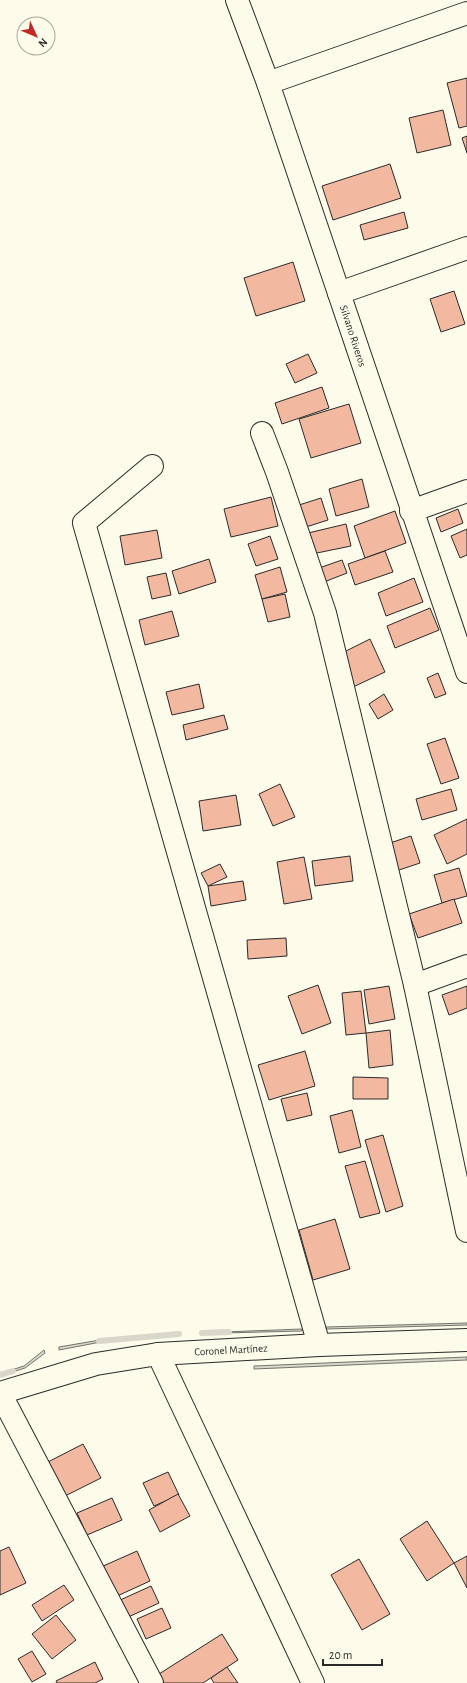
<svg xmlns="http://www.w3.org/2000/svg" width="467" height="1683" viewBox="0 0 467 1683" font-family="'Alegreya Sans',sans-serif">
	<rect width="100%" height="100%" fill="#fdfbea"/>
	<g fill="#d8d7c9" stroke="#74746e">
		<polygon points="467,1323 467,1325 326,1329 326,1327"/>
		<polygon points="302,1329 302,1331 223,1333 223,1332"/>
		<polygon points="106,1339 106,1341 59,1350 59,1347"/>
		<polygon points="44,1350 45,1353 25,1368 6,1374 5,1372 24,1366"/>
		<polygon points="467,1357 467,1360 254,1369 254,1366"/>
	</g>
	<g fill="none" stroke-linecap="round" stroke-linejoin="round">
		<g stroke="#d8d7c9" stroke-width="6">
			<polyline points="202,1333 229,1332"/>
			<polyline points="99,1341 179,1334"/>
			<polyline points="0,1375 13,1371"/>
		</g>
	</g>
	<g fill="#f2b8a0" stroke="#2b2b2b">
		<polygon points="467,78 467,126 459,128 447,83"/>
		<polygon points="443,110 451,145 417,153 409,118"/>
		<polygon points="467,136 467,153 462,138"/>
		<polygon points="390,164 401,198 333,220 322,186"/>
		<polygon points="404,212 408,228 364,240 360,225"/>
		<polygon points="293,262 305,301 256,316 244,278"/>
		<polygon points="454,291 465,324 441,332 430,299"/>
		<polygon points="308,354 317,373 295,383 286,364"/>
		<polygon points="322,387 329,408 282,424 275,403"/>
		<polygon points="349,404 361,443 311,458 299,419"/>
		<polygon points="362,479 369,507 336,516 329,489"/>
		<polygon points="271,497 278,526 231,537 224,509"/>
		<polygon points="321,498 328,520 306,527 299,505"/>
		<polygon points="458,509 463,523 441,532 436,518"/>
		<polygon points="395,511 406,543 365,558 354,526"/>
		<polygon points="346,524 351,546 312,554 308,533"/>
		<polygon points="467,529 467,555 460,558 451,536"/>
		<polygon points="157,530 162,558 125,565 120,536"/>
		<polygon points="270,536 278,559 256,566 248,544"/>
		<polygon points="385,551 393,572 355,585 348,564"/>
		<polygon points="209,559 216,582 179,594 172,571"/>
		<polygon points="342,560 347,573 324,582 319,568"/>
		<polygon points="280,567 287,592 262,599 255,575"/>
		<polygon points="166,573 171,595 152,599 147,577"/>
		<polygon points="414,578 423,602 386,616 378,593"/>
		<polygon points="285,594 290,617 268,622 262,599"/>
		<polygon points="430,608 439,630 395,648 387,626"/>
		<polygon points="172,611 179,636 145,645 139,620"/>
		<polygon points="370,639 385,672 353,687 338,655"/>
		<polygon points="438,673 446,694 435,698 427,678"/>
		<polygon points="199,684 204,708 172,715 166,692"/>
		<polygon points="384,694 393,710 378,719 369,704"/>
		<polygon points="224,715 228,729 186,740 183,725"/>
		<polygon points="445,738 459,778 441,784 427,744"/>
		<polygon points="280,784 295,817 273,826 259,794"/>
		<polygon points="451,789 457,810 422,820 416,799"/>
		<polygon points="236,795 241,825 203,831 199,801"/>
		<polygon points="467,819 467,854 447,864 434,835"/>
		<polygon points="411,836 420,863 396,871 387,844"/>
		<polygon points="350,856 353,881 315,886 312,861"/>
		<polygon points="304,857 312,899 284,904 277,862"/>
		<polygon points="220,864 227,877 208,886 201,873"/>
		<polygon points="459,868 467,896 442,903 434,875"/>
		<polygon points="243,881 246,900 211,906 208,886"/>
		<polygon points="454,899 462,923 418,938 409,914"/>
		<polygon points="286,938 287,956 248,959 247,940"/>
		<polygon points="318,985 331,1023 302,1034 288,996"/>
		<polygon points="389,986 395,1019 369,1024 364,990"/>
		<polygon points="467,986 467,1008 449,1015 442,995"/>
		<polygon points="361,991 366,1033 346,1035 342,993"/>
		<polygon points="390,1030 393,1065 369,1068 366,1033"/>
		<polygon points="305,1051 315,1086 269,1100 258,1065"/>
		<polygon points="353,1077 388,1078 388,1099 353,1099"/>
		<polygon points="307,1093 312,1115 287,1121 281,1099"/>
		<polygon points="352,1110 361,1147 339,1153 330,1116"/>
		<polygon points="383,1135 403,1206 386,1212 365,1140"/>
		<polygon points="365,1161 380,1213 360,1218 345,1166"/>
		<polygon points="335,1219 350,1269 313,1280 299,1230"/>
		<polygon points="83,1444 101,1478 63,1497 46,1463"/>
		<polygon points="168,1472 179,1495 154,1506 143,1483"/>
		<polygon points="178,1494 190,1516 160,1532 149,1510"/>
		<polygon points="112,1498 122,1520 87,1535 77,1513"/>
		<polygon points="427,1521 454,1563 427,1581 400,1539"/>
		<polygon points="9,1547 26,1583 0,1595 0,1551"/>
		<polygon points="137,1551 150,1581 115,1597 101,1567"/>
		<polygon points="467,1556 467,1588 454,1563"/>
		<polygon points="359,1559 390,1614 362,1630 331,1575"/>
		<polygon points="64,1585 74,1600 42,1621 32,1605"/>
		<polygon points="151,1586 159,1603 126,1618 118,1601"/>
		<polygon points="162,1608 171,1628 146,1639 137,1619"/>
		<polygon points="56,1615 76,1640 52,1659 32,1634"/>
		<polygon points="222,1634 238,1660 203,1683 164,1683 159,1674"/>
		<polygon points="32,1651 46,1674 32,1682 18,1659"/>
		<polygon points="95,1662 103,1679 95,1683 57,1683 56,1681"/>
		<polygon points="227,1667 238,1683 214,1683 211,1678"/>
	</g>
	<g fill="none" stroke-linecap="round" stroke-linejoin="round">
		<g stroke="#2b2b2b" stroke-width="24">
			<g id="minor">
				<polyline points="237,0 268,83 467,672"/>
				<polyline points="268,83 467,13"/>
				<polyline points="339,293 467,248"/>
				<polyline points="262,433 277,472 325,613 415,985 467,1231"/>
				<polyline points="152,466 84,523 319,1345"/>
				<polyline points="411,511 467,491"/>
				<polyline points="415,985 467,966"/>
				<polyline points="158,1354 313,1683"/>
				<polyline points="0,1393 152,1683"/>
			</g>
		</g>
		<g stroke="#2b2b2b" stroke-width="24">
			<polyline id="major" points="0,1393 96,1364 158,1354 319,1345 467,1340"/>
		</g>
		<use href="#minor" stroke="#fdfbea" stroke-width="22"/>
		<use href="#major" stroke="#fdfbea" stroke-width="22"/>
	</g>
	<g text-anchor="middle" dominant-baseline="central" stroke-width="3" stroke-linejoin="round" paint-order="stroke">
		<g font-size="11" fill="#2b2b2b" stroke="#fdfbea">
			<text transform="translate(353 336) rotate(72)">Silvano Riveros</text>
			<text transform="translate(231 1350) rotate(-3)">Coronel Martínez</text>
		</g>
	</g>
	<g transform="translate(36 36) rotate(134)"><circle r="19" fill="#fdfbea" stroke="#a9a89e"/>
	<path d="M0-3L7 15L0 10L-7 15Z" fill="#c62828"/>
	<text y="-6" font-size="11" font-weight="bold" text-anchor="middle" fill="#2b2b2b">N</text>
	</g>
	<path d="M323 1659v6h59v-6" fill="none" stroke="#2b2b2b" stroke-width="2"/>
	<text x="329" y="1659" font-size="12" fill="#2b2b2b" stroke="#fdfbea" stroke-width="3" paint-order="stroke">20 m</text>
</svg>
